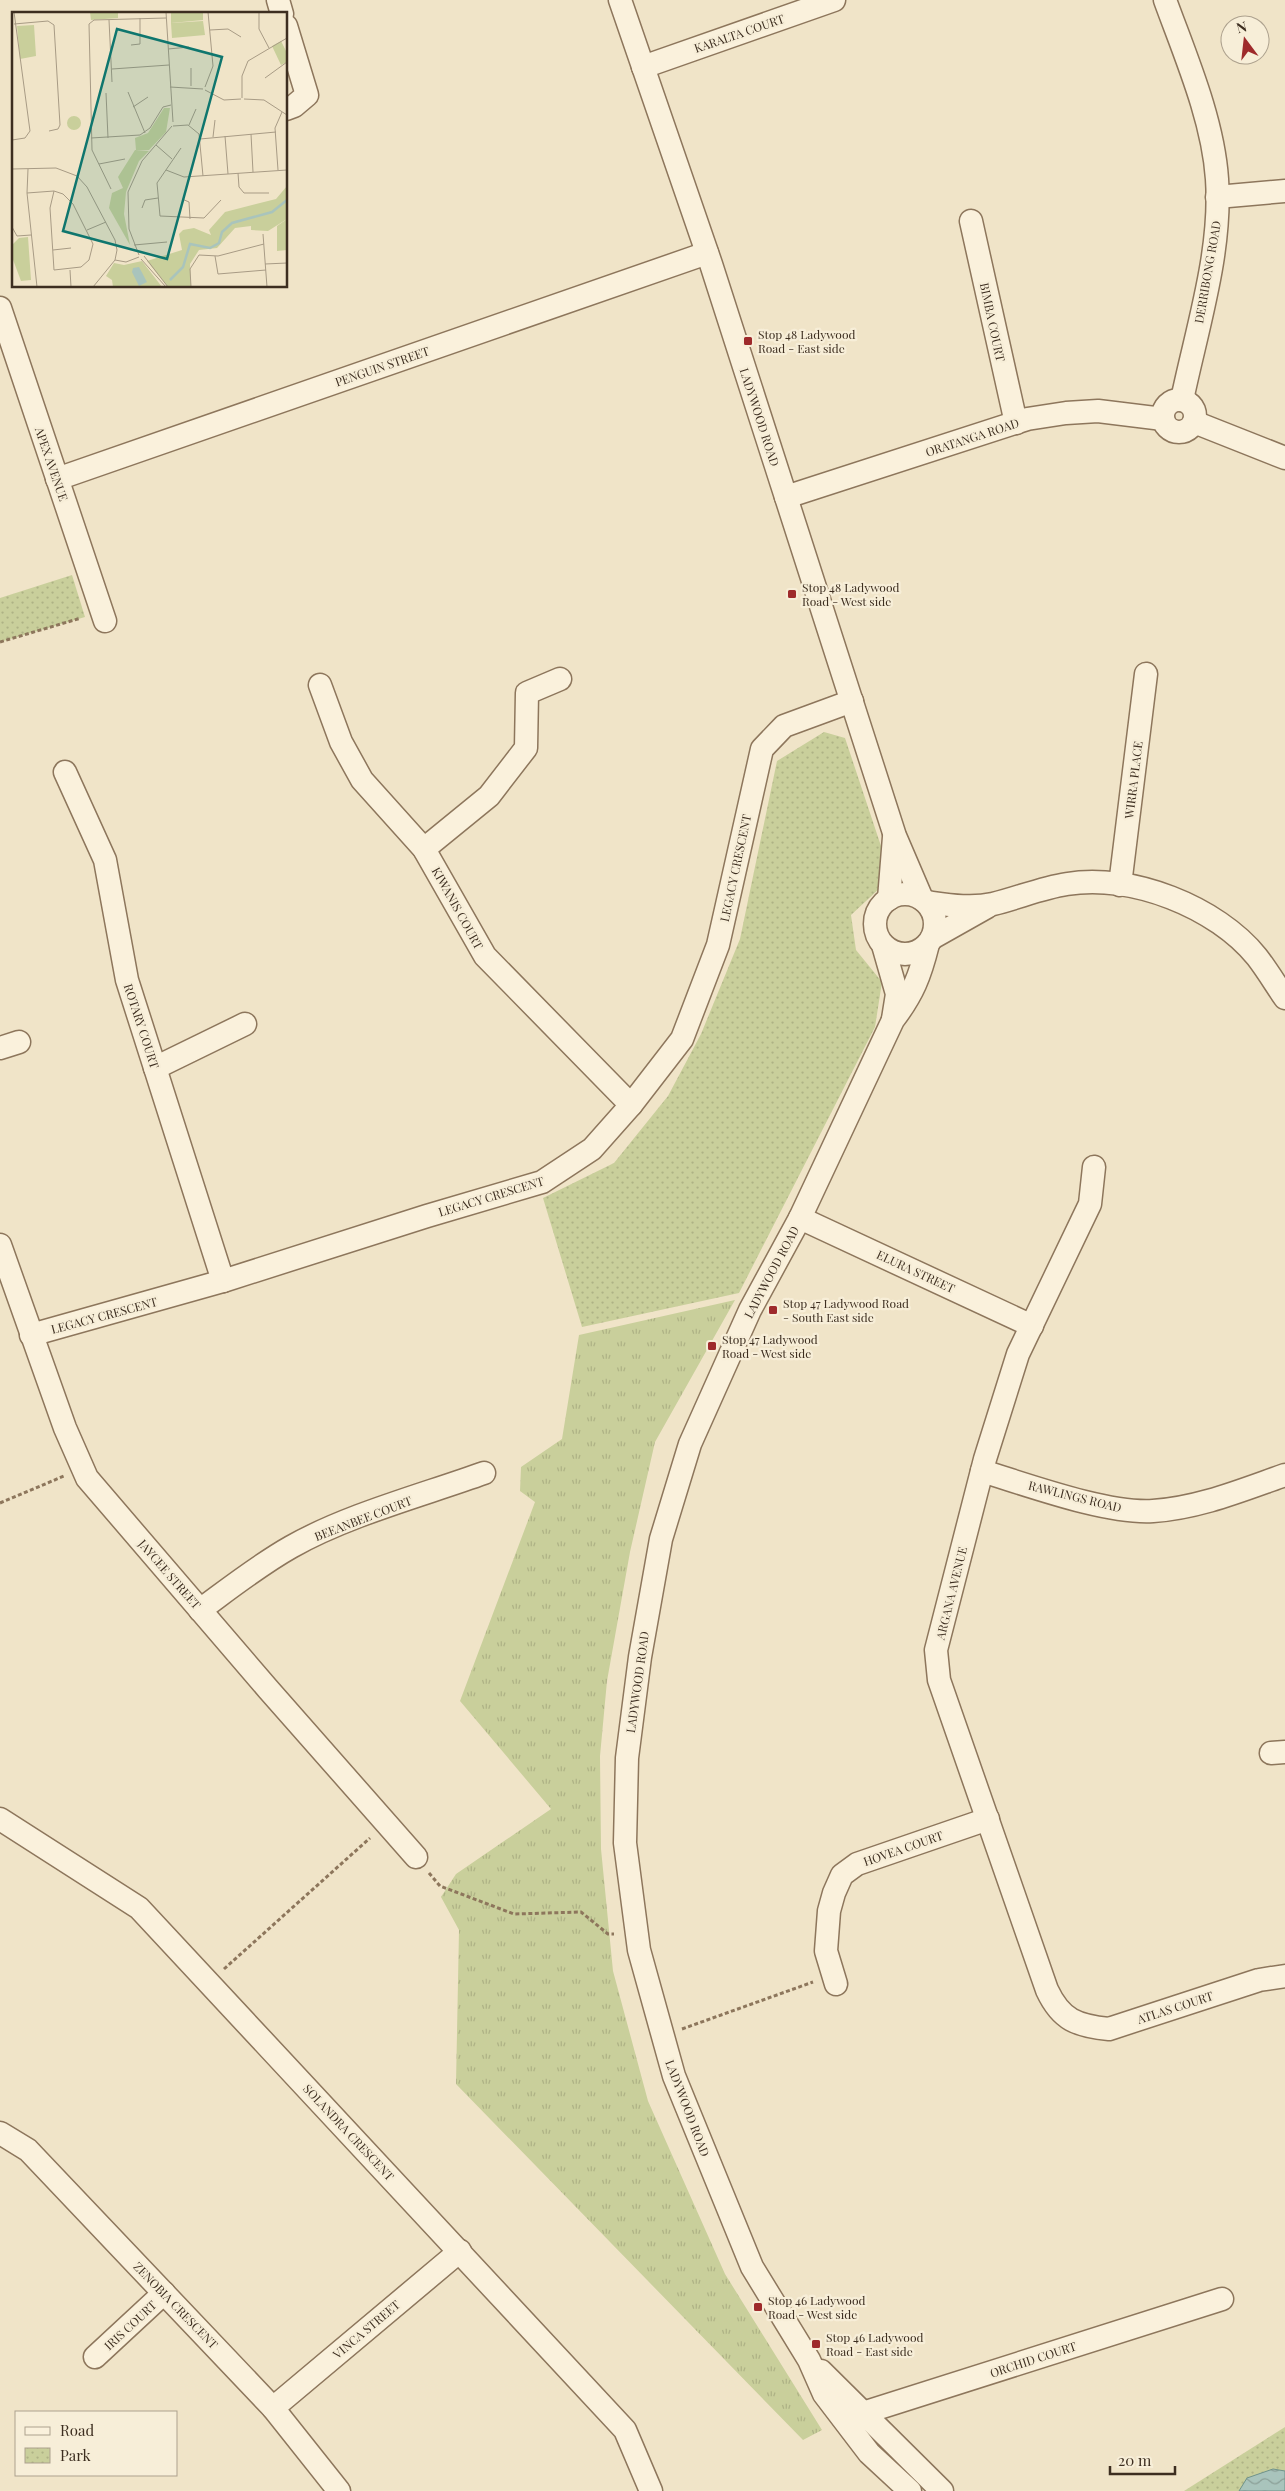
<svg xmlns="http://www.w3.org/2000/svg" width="1285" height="2491" viewBox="0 0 1285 2491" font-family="'Playfair Display',serif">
	<defs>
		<pattern id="grass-tufts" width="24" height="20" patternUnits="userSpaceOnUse" patternTransform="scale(1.25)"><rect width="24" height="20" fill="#c9cf9b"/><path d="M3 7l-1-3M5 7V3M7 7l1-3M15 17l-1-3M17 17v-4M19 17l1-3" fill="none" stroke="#aeb285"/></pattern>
		<pattern id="park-dots" width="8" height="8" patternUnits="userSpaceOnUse" patternTransform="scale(1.25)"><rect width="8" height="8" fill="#c9cf9b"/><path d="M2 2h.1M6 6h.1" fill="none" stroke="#aeb285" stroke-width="1.8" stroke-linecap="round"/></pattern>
		<pattern id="water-waves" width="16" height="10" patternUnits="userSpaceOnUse" patternTransform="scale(1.25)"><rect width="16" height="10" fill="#a9c4bc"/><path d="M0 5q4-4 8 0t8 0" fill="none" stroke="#8ba098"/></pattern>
	</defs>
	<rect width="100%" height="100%" fill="#f0e4c8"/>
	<polygon fill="url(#grass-tufts)" points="735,1300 655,1442 630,1552 607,1681 600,1756 601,1849 613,1971 648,2101 725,2274 822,2430 803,2440 456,2084 459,1930 441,1897 456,1874 551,1809 460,1701 535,1502 520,1491 521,1467 562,1439 579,1335"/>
	<g fill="url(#park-dots)">
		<polygon points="72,575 85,617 0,642 0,598"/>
		<polygon points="824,732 845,738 881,846 880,888 851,915 856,950 882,982 875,1027 739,1293 582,1327 543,1198 614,1163 668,1096 701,1034 740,939 777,761"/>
		<polygon points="1285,2427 1285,2491 1184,2491"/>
	</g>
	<polygon fill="url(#water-waves)" stroke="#6f938a" points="1273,2469 1285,2471 1285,2491 1239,2491 1247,2478"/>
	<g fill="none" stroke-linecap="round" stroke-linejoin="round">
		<g stroke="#8d765c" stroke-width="25">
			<g id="minor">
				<polyline points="278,0 282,14"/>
				<polyline points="620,0 711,264 895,836 922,899"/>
				<path d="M 1165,0 C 1185,55 1213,119 1217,179 C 1222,252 1197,328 1182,400"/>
				<polyline points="286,26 307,95 294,106 286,109"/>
				<polyline points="643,67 834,0"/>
				<polyline points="1217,197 1285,191"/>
				<polyline points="971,221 1016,423"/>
				<polyline points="0,308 105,621"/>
				<circle cx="1179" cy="416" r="16"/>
				<polyline points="1194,422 1285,458"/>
				<polyline points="57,479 707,253"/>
				<polyline points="786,497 1027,419 1066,413 1098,411 1163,419"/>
				<polyline points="320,685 341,742 362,780 424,849 485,956 631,1105"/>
				<polyline points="65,772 105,860 127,980 223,1281"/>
				<polyline points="424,849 489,796 526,748 527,693 560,679"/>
				<polyline points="1120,885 1146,674"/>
				<circle cx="905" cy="924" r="30"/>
				<polyline points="889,899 894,837"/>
				<path d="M 926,902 C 948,905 971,909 993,904 C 1018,898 1041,888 1067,884 C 1131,873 1217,907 1257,957 C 1267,970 1276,985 1285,998"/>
				<polyline points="932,938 987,907"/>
				<polyline points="883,945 897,994 893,1019"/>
				<polyline points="0,1048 19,1042"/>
				<polyline points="155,1068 245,1024"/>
				<path d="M 1094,1167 L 1090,1204 L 1018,1354 L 985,1459 L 936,1650 L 939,1680 L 1047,1990 C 1061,2020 1077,2026 1109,2029 L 1259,1980 L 1285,1976"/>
				<polyline points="800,1218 1032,1326"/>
				<polyline points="0,1245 65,1428 87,1478 268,1689 416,1857"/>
				<polyline points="31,1335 223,1281 427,1216 542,1182 592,1149 631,1105 682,1039 718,945 762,749 784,726 852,701"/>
				<path d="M 982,1471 C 1028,1485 1107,1514 1153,1511 C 1199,1508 1242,1490 1285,1475"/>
				<path d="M 200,1610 C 230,1588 259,1565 291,1547 C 347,1515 423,1495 484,1473"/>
				<polyline points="1271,1753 1285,1752"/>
				<polyline points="0,1819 139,1908 625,2430 651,2491"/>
				<polyline points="836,1984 826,1951 829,1911 834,1893 842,1875 857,1864 988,1819"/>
				<polyline points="0,2133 28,2150 273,2408 339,2491"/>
				<polyline points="95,2357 164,2293"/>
				<polyline points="821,2371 942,2491"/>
				<polyline points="273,2408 460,2251"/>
				<polyline points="852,2430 863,2413 1222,2299"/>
				<path d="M 910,2491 L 869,2453 L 824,2394 L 809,2360 L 752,2267 L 674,2076 L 639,1950 L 625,1843 L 627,1758 L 640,1657 L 661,1539 L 690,1444 L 750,1310 L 800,1218 L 893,1020 C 913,994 920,976 928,944"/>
			</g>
		</g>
		<g stroke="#8d765c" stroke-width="3" stroke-dasharray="4 2.5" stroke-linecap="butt">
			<polyline points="0,642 81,618"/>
			<polyline points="0,1503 64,1476"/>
			<polyline points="429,1873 440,1886 514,1914 581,1912 608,1934 614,1934"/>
			<polyline points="224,1969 370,1838"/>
			<polyline points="682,2029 813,1982"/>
		</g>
		<use href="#minor" stroke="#faf1dc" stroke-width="22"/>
	</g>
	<g fill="#9e2a2b" stroke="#f7eed8" stroke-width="2">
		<rect x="743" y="336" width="10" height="10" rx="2.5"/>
		<rect x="787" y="589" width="10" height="10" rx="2.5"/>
		<rect x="768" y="1305" width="10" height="10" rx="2.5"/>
		<rect x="707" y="1341" width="10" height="10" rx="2.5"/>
		<rect x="753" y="2302" width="10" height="10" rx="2.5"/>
		<rect x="811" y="2339" width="10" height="10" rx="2.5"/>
	</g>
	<g text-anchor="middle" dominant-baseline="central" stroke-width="4.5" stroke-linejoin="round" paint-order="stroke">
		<g font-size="12" fill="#3d2e20" stroke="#f7eed8">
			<text transform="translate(739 33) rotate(-19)">KARALTA COURT</text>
			<text transform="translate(1207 272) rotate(-80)">DERRIBONG ROAD</text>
			<text transform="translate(993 322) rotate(78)">BIMBA COURT</text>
			<text transform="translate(382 366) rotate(-19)">PENGUIN STREET</text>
			<text transform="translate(760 417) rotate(72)">LADYWOOD ROAD</text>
			<text transform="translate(972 437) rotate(-18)">ORATANGA ROAD</text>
			<text transform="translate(52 464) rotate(71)">APEX AVENUE</text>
			<text transform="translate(1133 780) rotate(-83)">WIRRA PLACE</text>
			<text transform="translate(735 868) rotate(-78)">LEGACY CRESCENT</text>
			<text transform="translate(458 908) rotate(61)">KIWANIS COURT</text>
			<text transform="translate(142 1026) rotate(72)">ROTARY COURT</text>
			<text transform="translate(491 1196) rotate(-17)">LEGACY CRESCENT</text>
			<text transform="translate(916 1271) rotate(25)">ELURA STREET</text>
			<text transform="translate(771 1272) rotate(-62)">LADYWOOD ROAD</text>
			<text transform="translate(104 1315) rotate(-15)">LEGACY CRESCENT</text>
			<text transform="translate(1075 1496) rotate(14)">RAWLINGS ROAD</text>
			<text transform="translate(363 1518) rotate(-21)">BEEANBEE COURT</text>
			<text transform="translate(170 1574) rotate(49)">JAYCEE STREET</text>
			<text transform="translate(951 1593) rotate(-76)">ARGANA AVENUE</text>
			<text transform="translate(637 1682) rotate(-82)">LADYWOOD ROAD</text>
			<text transform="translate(903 1848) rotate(-19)">HOVEA COURT</text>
			<text transform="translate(1175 2007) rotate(-18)">ATLAS COURT</text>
			<text transform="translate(688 2108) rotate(69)">LADYWOOD ROAD</text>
			<text transform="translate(349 2132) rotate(47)">SOLANDRA CRESCENT</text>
			<text transform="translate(176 2305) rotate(46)">ZENOBIA CRESCENT</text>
			<text transform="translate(130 2325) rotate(-43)">IRIS COURT</text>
			<text transform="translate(366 2329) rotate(-40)">VINCA STREET</text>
			<text transform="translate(1033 2359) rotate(-18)">ORCHID COURT</text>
		</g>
		<g font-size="12" fill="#3d2e20" stroke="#f7eed8" text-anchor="start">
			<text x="758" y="334">Stop 48 Ladywood<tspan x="758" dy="14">Road - East side</tspan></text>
			<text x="802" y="587">Stop 48 Ladywood<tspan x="802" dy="14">Road - West side</tspan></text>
			<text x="783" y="1303">Stop 47 Ladywood Road<tspan x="783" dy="14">- South East side</tspan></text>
			<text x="722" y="1339">Stop 47 Ladywood<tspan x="722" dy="14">Road - West side</tspan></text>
			<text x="768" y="2300">Stop 46 Ladywood<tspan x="768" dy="14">Road - West side</tspan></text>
			<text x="826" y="2337">Stop 46 Ladywood<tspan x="826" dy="14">Road - East side</tspan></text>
		</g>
	</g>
	<g transform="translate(12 12)">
		<rect width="275" height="275" fill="#f0e4c8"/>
		<path d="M 123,138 L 137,139 L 127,149 L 114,180 L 112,202 L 118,233 L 97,196 L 100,181 L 111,176 L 106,165 ZM 275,207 L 275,238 L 265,239 L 265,214 Z" fill="#c9cf9b"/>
		<path d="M 78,0 L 106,0 L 106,6 L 79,8 ZM 191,9 L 193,23 L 160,26 L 159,11 ZM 22,13 L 24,44 L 8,47 L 5,14 ZM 269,29 L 275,41 L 275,50 L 269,53 L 260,34 ZM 152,96 L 158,96 L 154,120 L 137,138 L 124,138 L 123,126 L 136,121 ZM 275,174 L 275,207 L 256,219 L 239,218 L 239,214 L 223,216 L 205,236 L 187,238 L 178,252 L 179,275 L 156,275 L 135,249 L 170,238 L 167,222 L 171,218 L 182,216 L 199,223 L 197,218 L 213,200 L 264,187 ZM 16,225 L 19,268 L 9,269 L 0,245 L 0,233 L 7,226 ZM 130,249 L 150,275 L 101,275 L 100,268 L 94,264 L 102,251 L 112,253 Z" fill="#c9cf9b"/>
		<path d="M 159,0 L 191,0 L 191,8 L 159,11 ZM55 111a7 7 0 1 1 14 0a7 7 0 1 1-14 0ZM 275,210 L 275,235 L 267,224 L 270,213 Z" fill="#c9cf9b"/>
		<path d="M 127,255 L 135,270 L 127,274 L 120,260 L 121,256 Z" fill="#a9c4bc"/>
		<path fill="none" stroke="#a9c4bc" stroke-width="2.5" d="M 158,268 L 171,255 L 178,232 L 198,236 L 207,231 L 210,220 L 220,211 L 260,200 L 275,188"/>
		<path fill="none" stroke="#a89b85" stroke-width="1" d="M 154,0 L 161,110M 247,0 L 247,17 L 257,36M 97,8 L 100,70M 2,12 L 36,9 L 42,13 L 48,113 L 46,117 L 37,119M 198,18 L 216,17 L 229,25M 119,33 L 128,32 L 128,6M 156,37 L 177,35M 100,57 L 157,53M 253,66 L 275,50M 179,74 L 179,56M 158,75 L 191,77M 193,75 L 201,54 L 196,0M 193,78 L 212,88 L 229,87M 116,80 L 133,121M 94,81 L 96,126M 230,86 L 230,64 L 236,49 L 275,26M 232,87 L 252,88 L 275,103M 121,95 L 136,85M 177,113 L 184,97M 161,114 L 176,113 L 187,122 L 191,164M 239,122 L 241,160M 213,124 L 216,162M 201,125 L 203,108M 79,126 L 128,123 L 138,116 L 151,95 L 159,93M 188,127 L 264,120M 0,128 L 13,126 L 18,119 L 2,0M 144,133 L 160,147M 169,136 L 145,171 L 148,204 L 192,206 L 209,188M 87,152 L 113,147M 0,157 L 44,156 L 65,164 L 75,175 L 103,228 L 105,238 L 103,248 L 81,275M 16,157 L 15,181 L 25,275M 154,158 L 172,165 L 275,158M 266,158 L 263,116 L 270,100M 226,161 L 227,175 L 232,181 L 257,181M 99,177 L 80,138 L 77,12 L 82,8 L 154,6M 15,181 L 42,179 L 51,182 L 61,192 L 81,232 L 77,248 L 69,255 L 42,258 L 38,196 L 42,179M 170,187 L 177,190 L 178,207M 130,196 L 133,188 L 146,186M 0,215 L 5,224 L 19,223M 75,218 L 94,210M 251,222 L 255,275M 122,233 L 155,230M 41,238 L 59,236M 127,243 L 117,217 L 116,180 L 130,149 L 160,114M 132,244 L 156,275M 203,244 L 206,262 L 254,258M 129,247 L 154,275M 103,248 L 114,250 L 127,245M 253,252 L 275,251M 58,258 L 59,275M 179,275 L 178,257 L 187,243 L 206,244 L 252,232"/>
		<path fill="#0f766e" fill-opacity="0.15" stroke="#0f766e" stroke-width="2.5" d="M 105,17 L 210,45 L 155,247 L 51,219 Z"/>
		<rect width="275" height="275" fill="none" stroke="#3d2e20" stroke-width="2.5"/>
	</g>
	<rect x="15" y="2411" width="162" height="65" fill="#f7eed8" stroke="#ada18e"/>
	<rect x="25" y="2427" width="25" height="8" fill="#faf1dc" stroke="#ada18e"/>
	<text x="60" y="2436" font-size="15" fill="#3d2e20">Road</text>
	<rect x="25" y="2448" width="25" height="15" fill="url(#park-dots)" stroke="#ada18e"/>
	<text x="60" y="2461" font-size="15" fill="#3d2e20">Park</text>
	<g transform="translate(1245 40) rotate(345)"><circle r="24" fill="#f7eed8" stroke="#ada18e"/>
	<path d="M0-4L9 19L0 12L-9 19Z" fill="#9e2a2b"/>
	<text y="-8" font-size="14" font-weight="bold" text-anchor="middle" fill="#3d2e20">N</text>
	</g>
	<path d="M1110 2466v8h65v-8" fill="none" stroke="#3d2e20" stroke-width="2.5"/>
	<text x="1118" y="2466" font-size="15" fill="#3d2e20" stroke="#f7eed8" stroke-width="4" paint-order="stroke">20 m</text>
</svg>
